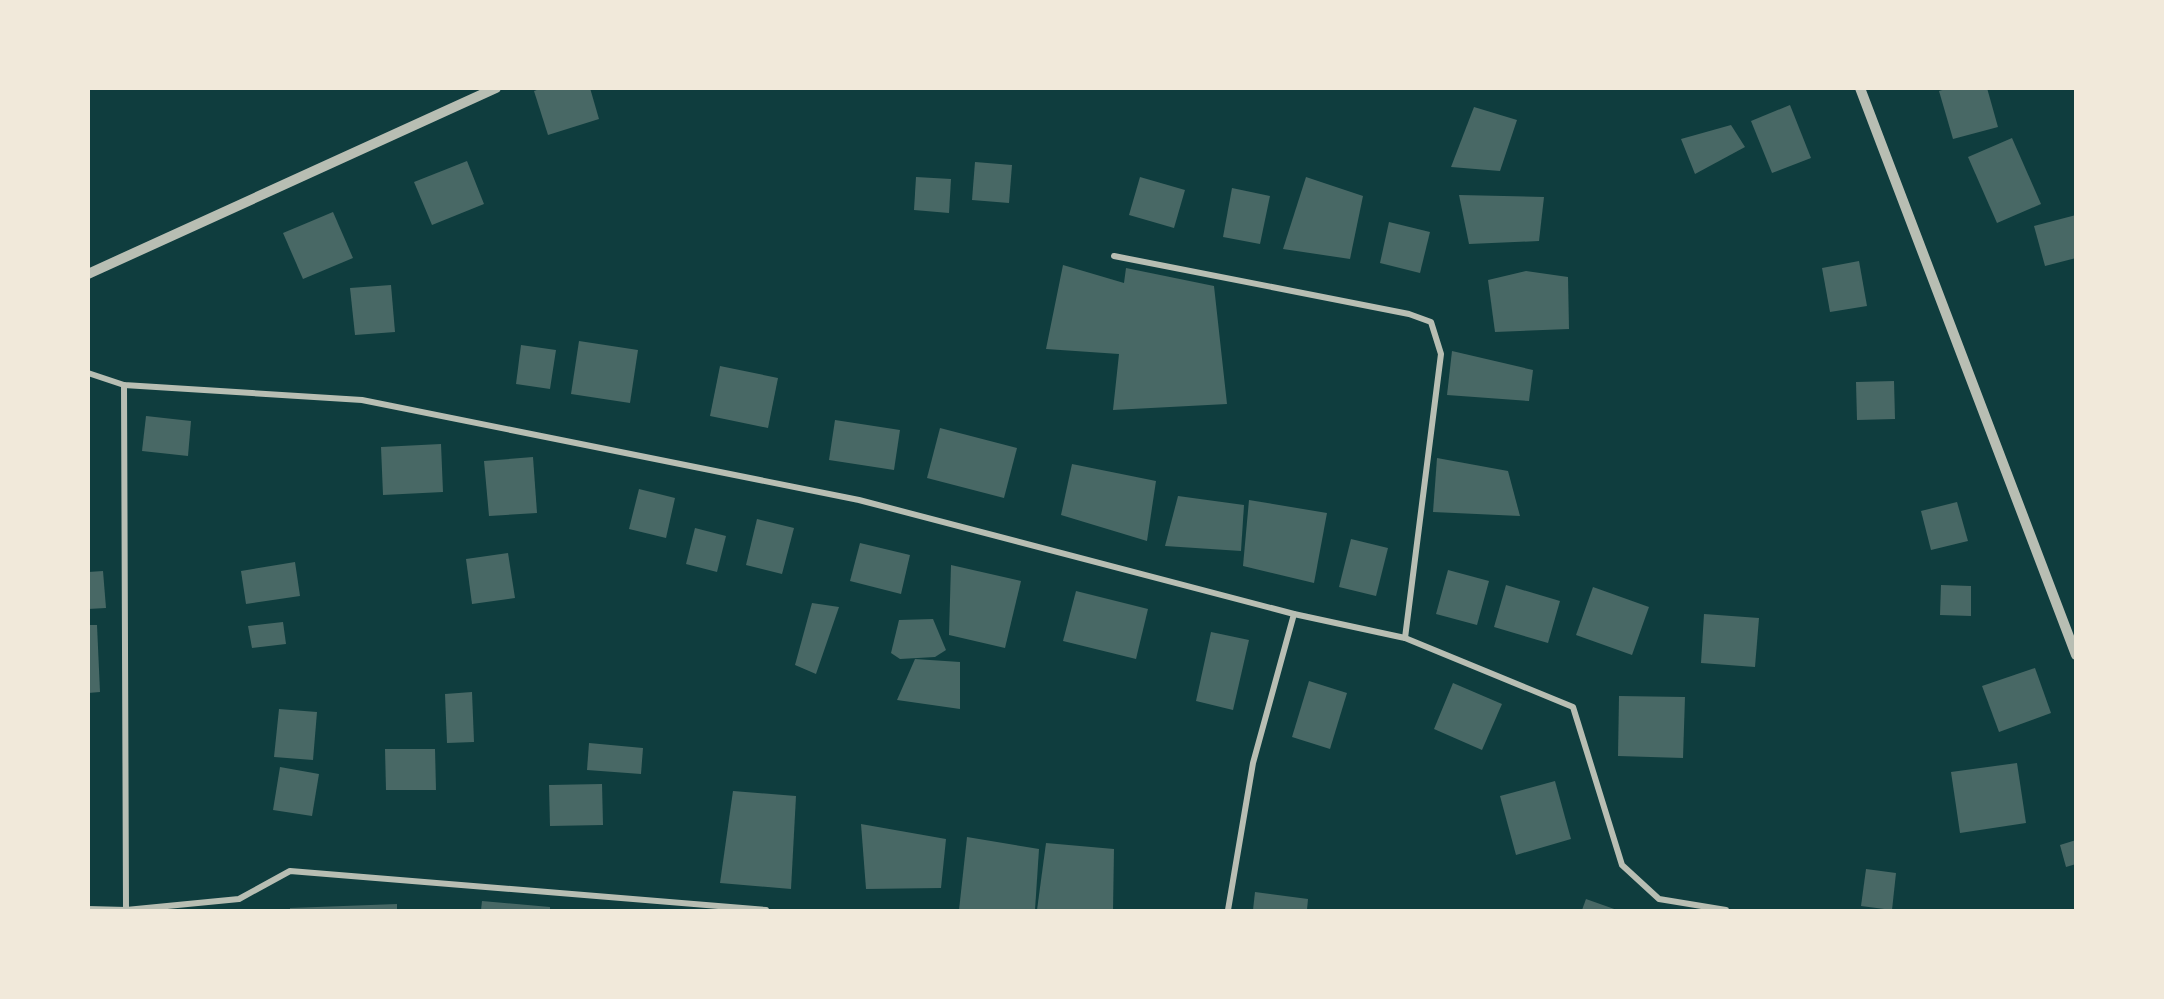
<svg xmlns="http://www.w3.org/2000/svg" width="2164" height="999" viewBox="0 0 2164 999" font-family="'Source Serif 4',serif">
	<rect width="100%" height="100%" fill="#0f3d3e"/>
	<g fill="#486865">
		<polygon points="542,88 590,88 599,119 548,135 534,91"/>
		<polygon points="1949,88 1987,88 1998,127 1953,139 1939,91"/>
		<polygon points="1790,105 1811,158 1772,173 1751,121"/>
		<polygon points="1474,107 1517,120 1500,171 1451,167"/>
		<polygon points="1731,125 1745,147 1695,174 1681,139"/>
		<polygon points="2012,138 2041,204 1997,223 1968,157"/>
		<polygon points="467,161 484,204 432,225 414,182"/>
		<polygon points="975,162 1012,165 1009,203 972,200"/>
		<polygon points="916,177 951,179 949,213 914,210"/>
		<polygon points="1140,177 1185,190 1174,228 1129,215"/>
		<polygon points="1306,177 1363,196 1350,259 1283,249"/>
		<polygon points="1232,188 1270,196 1260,244 1223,237"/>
		<polygon points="1459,195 1544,197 1539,241 1469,244"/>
		<polygon points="333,212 353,258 303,279 283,233"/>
		<polygon points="2076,215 2076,258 2045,266 2034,226"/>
		<polygon points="1389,222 1430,232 1420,273 1380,263"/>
		<polygon points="1859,261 1867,306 1830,312 1822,268"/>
		<polygon points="1063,265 1124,283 1126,268 1214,286 1227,404 1113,410 1119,354 1046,349"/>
		<polygon points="1526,271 1568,277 1569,329 1495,332 1488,280"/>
		<polygon points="391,285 395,332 355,335 350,288"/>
		<polygon points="579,341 638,350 630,403 571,394"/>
		<polygon points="521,345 556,350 550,389 516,384"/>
		<polygon points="1452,351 1533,370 1529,401 1447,395"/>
		<polygon points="720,366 778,378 768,428 710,416"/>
		<polygon points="1894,381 1895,419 1857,420 1856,382"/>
		<polygon points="146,416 191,421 188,456 142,451"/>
		<polygon points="835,420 900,430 894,470 829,460"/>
		<polygon points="940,428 1017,448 1004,498 927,478"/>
		<polygon points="441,444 443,492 383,495 381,447"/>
		<polygon points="533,457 537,513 489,516 484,461"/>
		<polygon points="1437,458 1508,471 1520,516 1433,512"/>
		<polygon points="1072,464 1156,481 1147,541 1061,515"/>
		<polygon points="639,489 675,498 666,538 629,529"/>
		<polygon points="1178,496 1244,505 1241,551 1165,546"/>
		<polygon points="1249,500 1327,513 1314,583 1243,566"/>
		<polygon points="1957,502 1968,541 1931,550 1921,511"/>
		<polygon points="757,519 794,528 782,574 746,565"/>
		<polygon points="695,528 726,536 717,572 686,564"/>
		<polygon points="1351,539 1388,548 1376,596 1339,587"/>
		<polygon points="860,543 910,555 901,594 850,581"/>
		<polygon points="508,553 515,598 472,604 466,559"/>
		<polygon points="295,562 300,596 246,604 241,571"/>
		<polygon points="951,565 1021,581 1005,648 949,635"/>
		<polygon points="1448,570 1489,581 1477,625 1436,614"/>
		<polygon points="103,571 106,608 88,609 88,572"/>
		<polygon points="1506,585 1560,601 1548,643 1494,627"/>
		<polygon points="1941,585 1971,586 1971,616 1940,615"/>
		<polygon points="1593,587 1649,607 1632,655 1576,635"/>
		<polygon points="1076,591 1148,609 1136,659 1063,641"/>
		<polygon points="812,603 839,607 816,674 795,665"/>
		<polygon points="1704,614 1759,618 1755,667 1701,663"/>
		<polygon points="933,619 946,650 935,657 900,659 891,653 899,620"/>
		<polygon points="283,622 286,644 252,648 248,626"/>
		<polygon points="88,625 97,625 100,692 88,693"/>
		<polygon points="1211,632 1249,640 1233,710 1196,701"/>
		<polygon points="915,659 960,662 960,709 897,700"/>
		<polygon points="2035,668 2051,713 1999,732 1982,686"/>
		<polygon points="1309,681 1347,693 1330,749 1292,737"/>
		<polygon points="1453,683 1502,704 1482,750 1434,729"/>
		<polygon points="472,692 474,742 447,743 445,694"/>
		<polygon points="1619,696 1685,697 1683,758 1618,756"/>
		<polygon points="279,709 317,712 313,760 274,757"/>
		<polygon points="589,743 643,748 641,774 587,770"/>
		<polygon points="385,749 435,749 436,790 386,790"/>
		<polygon points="2017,763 2026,823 1960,833 1951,772"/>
		<polygon points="280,767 319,774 312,816 273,810"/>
		<polygon points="1555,781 1571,839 1516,855 1500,796"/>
		<polygon points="602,784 603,825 550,826 549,785"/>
		<polygon points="733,791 796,796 791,889 720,883"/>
		<polygon points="861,824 946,839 941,888 866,889"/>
		<polygon points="967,837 1039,849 1035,910 959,910"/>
		<polygon points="2076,840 2076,864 2066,867 2060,845"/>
		<polygon points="1046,843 1114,849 1113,910 1037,910"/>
		<polygon points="1866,869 1896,873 1892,910 1861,906"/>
		<polygon points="1255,892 1308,899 1307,910 1253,910"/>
		<polygon points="1586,899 1617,910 1582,910"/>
		<polygon points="482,901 550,907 550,910 481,910"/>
		<polygon points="397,904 397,910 290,910 290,908"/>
	</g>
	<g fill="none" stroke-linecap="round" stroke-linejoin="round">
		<g stroke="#b8beb3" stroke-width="6">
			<polyline points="1114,256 1409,314 1431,322 1441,354 1405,638"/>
			<polyline points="88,373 124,385 362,400 859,500 1294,614 1405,638 1573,707 1622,865 1659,899 1726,910"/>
			<polyline points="88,909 126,910 124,385"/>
			<polyline points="126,910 239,899 290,871 766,910"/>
			<polyline points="1228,910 1253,763 1294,614"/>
		</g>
		<g stroke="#b8beb3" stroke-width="10">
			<polyline points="1860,88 2076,655"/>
			<polyline points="88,274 496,88"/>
		</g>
	</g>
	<rect width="2164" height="999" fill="none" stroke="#f1e9da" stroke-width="180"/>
</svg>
